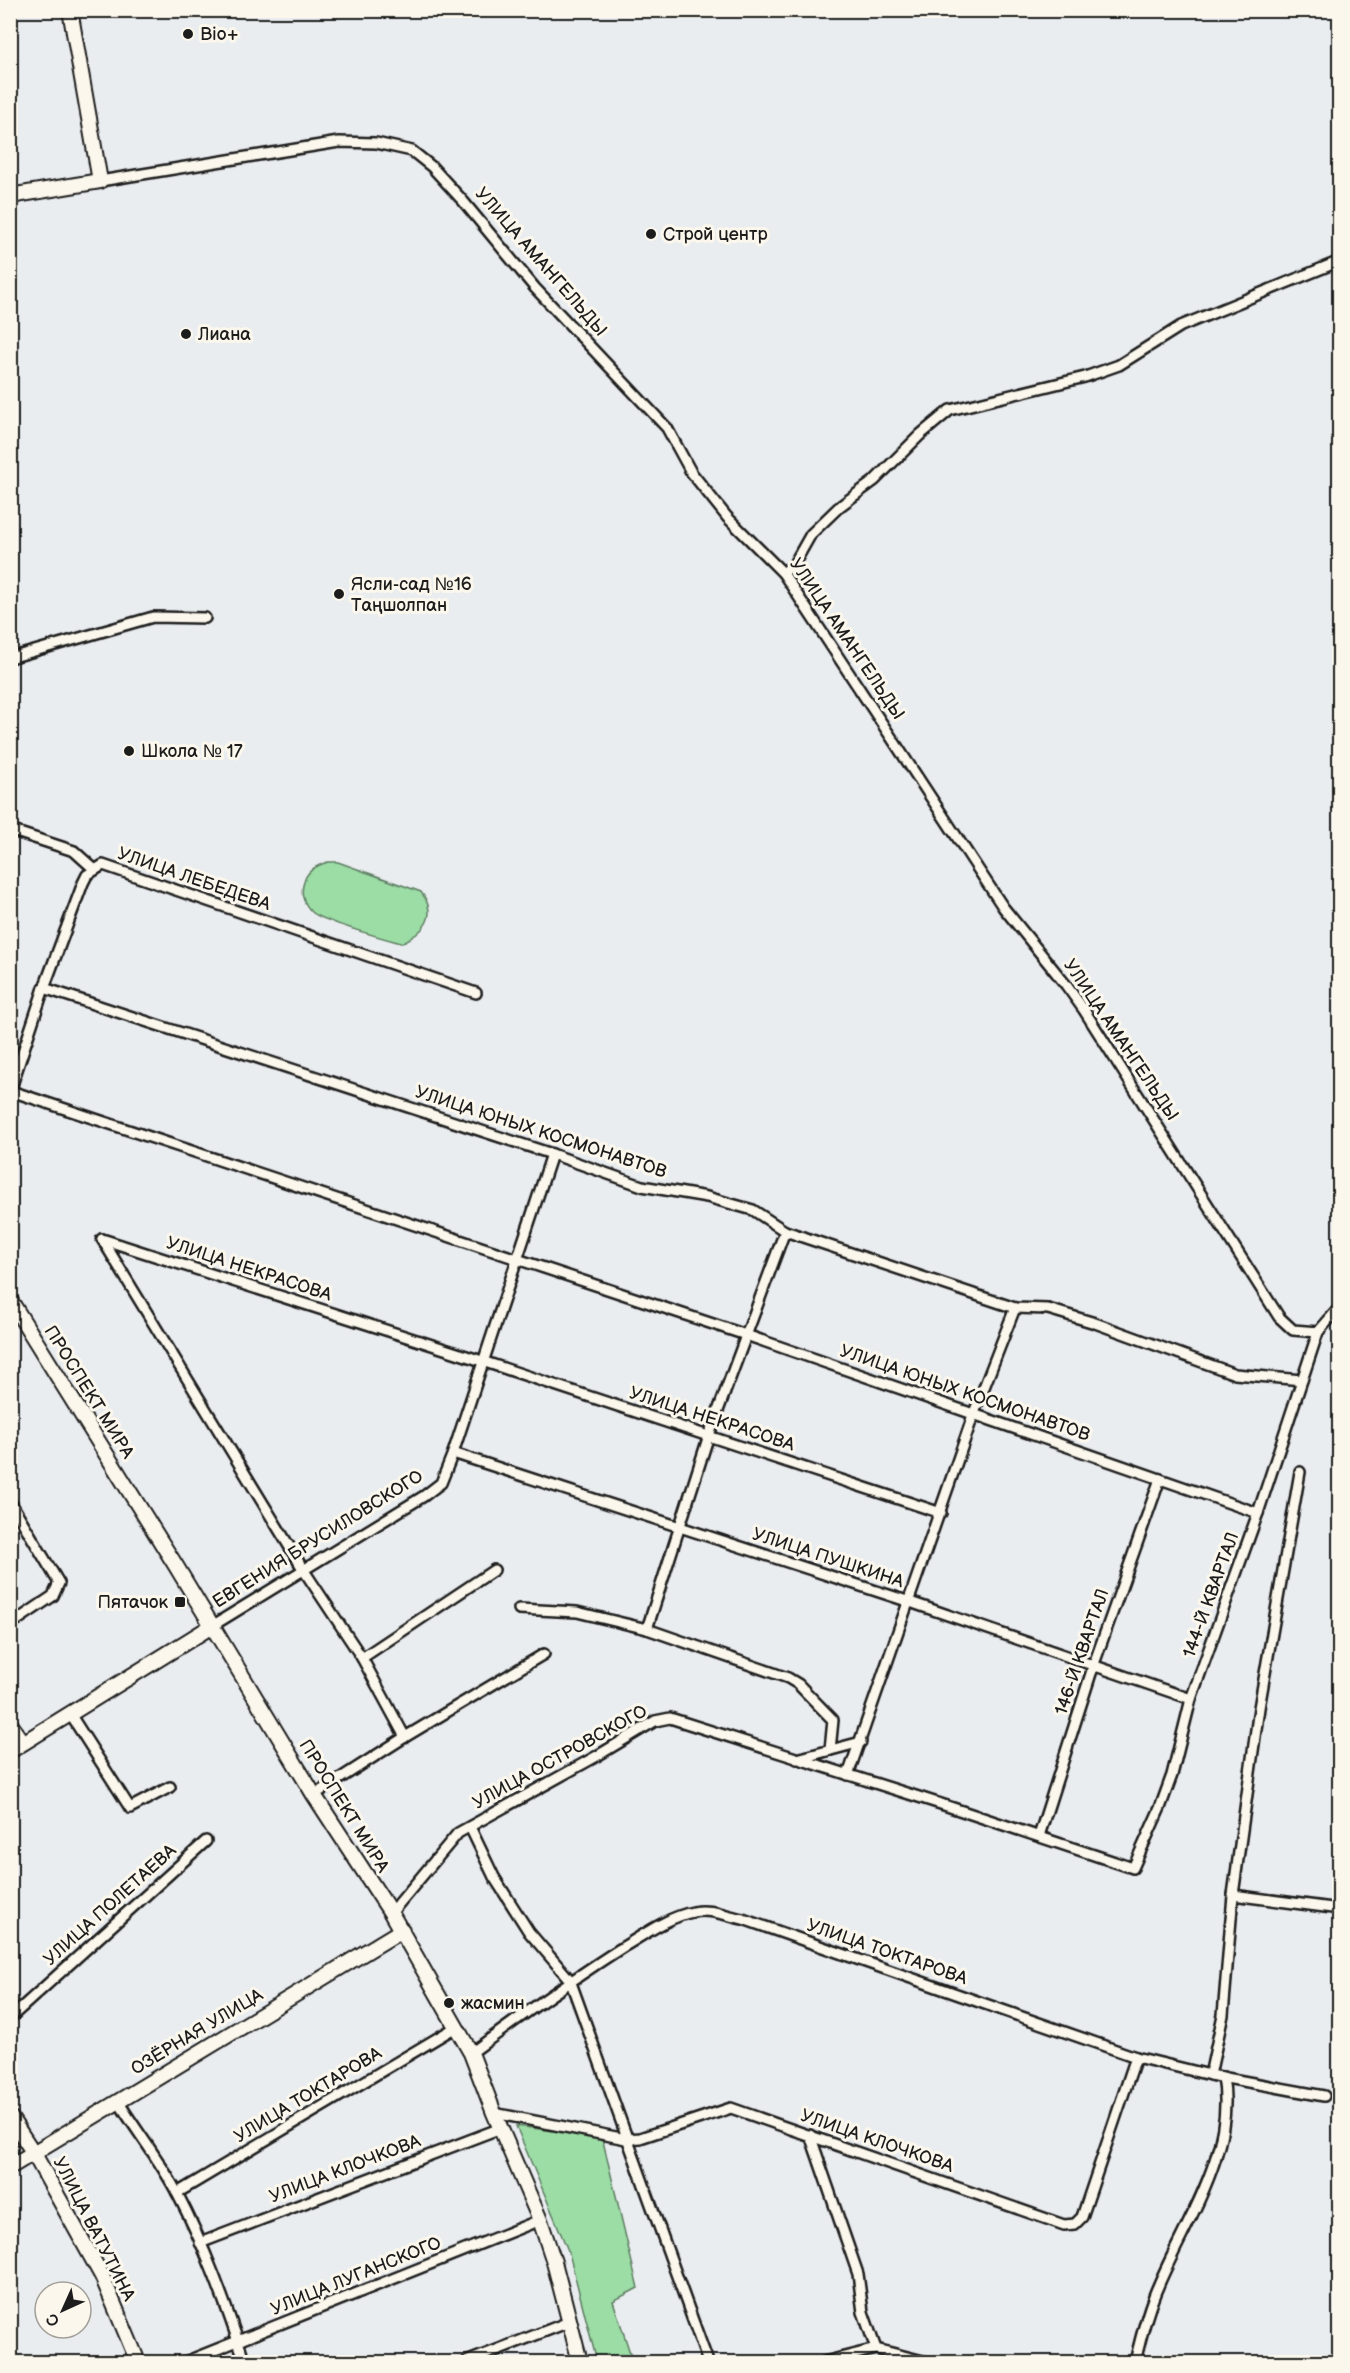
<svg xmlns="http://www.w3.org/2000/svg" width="1350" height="2373" viewBox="0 0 1350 2373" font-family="'Balsamiq Sans',sans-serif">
	<rect width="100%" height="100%" fill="#eaedf0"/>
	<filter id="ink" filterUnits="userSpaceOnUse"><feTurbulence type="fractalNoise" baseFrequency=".0167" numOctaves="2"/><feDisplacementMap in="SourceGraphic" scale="12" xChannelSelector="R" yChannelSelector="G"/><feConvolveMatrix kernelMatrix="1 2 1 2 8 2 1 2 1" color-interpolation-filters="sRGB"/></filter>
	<g filter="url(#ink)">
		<g fill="#9cdca5" stroke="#5c7c60" stroke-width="1.5">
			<path d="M 328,862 L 338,862 L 421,892 C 439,916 424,933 401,943 C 383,938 323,922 312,912 C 303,903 300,893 304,882 C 307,870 317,865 328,862 Z"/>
			<polygon points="516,2126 602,2137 638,2288 613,2301 633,2362 597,2362 569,2253"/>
		</g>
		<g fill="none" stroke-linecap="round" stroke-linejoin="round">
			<g stroke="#1c1c1c" stroke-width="14">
				<g id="street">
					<polyline points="100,181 339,142 376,143 412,151 432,167 463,201 535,288 667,428 691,472 727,517 783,573 1003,907 1066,985 1084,1010 1279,1317 1293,1330 1318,1332 1340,1307"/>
					<polyline points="783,573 794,564 811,534 839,507 874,481 920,435 950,410 1085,377 1119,365 1181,326 1340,261"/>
					<polyline points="10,658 153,617 205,618"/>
					<polyline points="10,830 74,851 94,869"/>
					<polyline points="44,988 552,1154 642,1186 707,1197 753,1210 785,1231 1015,1308 1048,1309 1095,1323 1235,1374 1302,1380"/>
					<polyline points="10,1091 44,988 83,883 87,875 103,865 476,993"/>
					<polyline points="11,1091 746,1335 1258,1513"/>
					<polyline points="102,1239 482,1361 941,1513"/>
					<polyline points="102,1239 303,1569 362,1658 405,1737"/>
					<polyline points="453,1453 910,1602 1191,1699"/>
					<polyline points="10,1501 59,1583 53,1596 10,1625"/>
					<polyline points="519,1609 577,1612 647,1629 788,1678 798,1684 833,1720 830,1750"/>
					<polyline points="212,1626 424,1496 441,1483 453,1453 552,1154"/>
					<polyline points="647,1629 709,1435 785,1231"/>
					<polyline points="362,1658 494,1570"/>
					<polyline points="70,1714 130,1808 170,1787"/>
					<polyline points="10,1720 25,1742"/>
					<polyline points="797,1759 861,1742"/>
					<polyline points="848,1775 974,1413 1015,1308"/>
					<polyline points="314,1795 405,1737 544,1654"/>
					<polyline points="470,1827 494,1877 529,1932 570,1980 708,2362"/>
					<polyline points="1039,1836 1094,1664 1160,1479"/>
					<polyline points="1233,1895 1340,1909"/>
					<polyline points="391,1913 458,1833 597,1756 655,1721 670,1718 947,1806 1133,1868 1160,1808 1172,1775 1191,1699 1258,1513 1318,1332"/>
					<polyline points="10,2018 206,1841"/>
					<path d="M 471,2053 C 521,2016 571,1980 623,1947 C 645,1934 668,1917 693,1912 C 709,1908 727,1916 743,1919 L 1136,2057 L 1210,2075 L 1324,2096"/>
					<polyline points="1210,2075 1223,2015 1233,1895 1259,1708 1300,1472"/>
					<path d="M 118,2101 C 137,2132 160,2160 177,2193 C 205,2246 226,2305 245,2362"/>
					<polyline points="494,2113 626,2139 640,2138 731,2108 1064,2225 1075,2224 1082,2217 1136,2057"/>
					<polyline points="810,2135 858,2274 863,2312 876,2349"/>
					<polyline points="177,2193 456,2027"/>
					<polyline points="200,2243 501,2128"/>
					<polyline points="185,2362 540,2220"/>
					<polyline points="466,2362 569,2322"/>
					<polyline points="824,2362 876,2349 927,2362"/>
					<path d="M 1135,2362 C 1141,2336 1148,2308 1159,2284 C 1187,2219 1236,2150 1223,2077"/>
				</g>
			</g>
			<g stroke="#1c1c1c" stroke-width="18">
				<g id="secondary">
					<polyline points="10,196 100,181 70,10"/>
					<polyline points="10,1300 176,1566 314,1795 391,1913 471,2053 494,2113 540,2220 554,2262 580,2362"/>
					<polyline points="10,1751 212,1626"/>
					<polyline points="10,2117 33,2152 102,2276 138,2362"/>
					<polyline points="10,2167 402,1930"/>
				</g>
			</g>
			<use href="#street" stroke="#fbf7ec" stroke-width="9"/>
			<use href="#secondary" stroke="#fbf7ec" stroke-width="14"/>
		</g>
	</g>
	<g fill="#1c1c1c" stroke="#fbf7ec" stroke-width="2">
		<circle cx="188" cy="34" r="6"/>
		<circle cx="651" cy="234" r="6"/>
		<circle cx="186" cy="334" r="6"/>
		<circle cx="339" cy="594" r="6"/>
		<circle cx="129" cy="751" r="6"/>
		<rect x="174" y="1596" width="12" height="12" rx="3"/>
		<circle cx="449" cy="2003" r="6"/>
	</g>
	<g text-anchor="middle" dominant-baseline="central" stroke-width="6" stroke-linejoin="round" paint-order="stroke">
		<g font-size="18" fill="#1c1c1c" stroke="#fbf7ec" text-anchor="start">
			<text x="200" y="34">Bio+</text>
			<text x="663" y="234">Строй центр</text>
			<text x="198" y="334">Лиана</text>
			<text x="351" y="584">Ясли-сад №16<tspan x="351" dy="21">Таңшолпан</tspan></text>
			<text x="141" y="751">Школа № 17</text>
			<text x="168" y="1602" text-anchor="end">Пятачок</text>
			<text x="461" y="2003">жасмин</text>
		</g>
		<g font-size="18" fill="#1c1c1c" stroke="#fbf7ec">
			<text transform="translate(541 262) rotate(49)">УЛИЦА АМАНГЕЛЬДЫ</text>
			<text transform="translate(847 639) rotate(56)">УЛИЦА АМАНГЕЛЬДЫ</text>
			<text transform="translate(194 879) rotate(19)">УЛИЦА ЛЕБЕДЕВА</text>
			<text transform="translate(1121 1040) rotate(56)">УЛИЦА АМАНГЕЛЬДЫ</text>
			<text transform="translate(541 1132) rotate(18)">УЛИЦА ЮНЫХ КОСМОНАВТОВ</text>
			<text transform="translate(249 1269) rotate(18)">УЛИЦА НЕКРАСОВА</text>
			<text transform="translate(89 1392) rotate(58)">ПРОСПЕКТ МИРА</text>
			<text transform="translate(965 1393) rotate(19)">УЛИЦА ЮНЫХ КОСМОНАВТОВ</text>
			<text transform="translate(712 1419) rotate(18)">УЛИЦА НЕКРАСОВА</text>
			<text transform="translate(318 1539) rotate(-32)">ЕВГЕНИЯ БРУСИЛОВСКОГО</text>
			<text transform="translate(828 1558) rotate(18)">УЛИЦА ПУШКИНА</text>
			<text transform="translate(1211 1595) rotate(-70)">144-Й КВАРТАЛ</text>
			<text transform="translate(1082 1652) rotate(-71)">146-Й КВАРТАЛ</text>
			<text transform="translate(560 1757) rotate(-29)">УЛИЦА ОСТРОВСКОГО</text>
			<text transform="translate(344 1806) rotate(58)">ПРОСПЕКТ МИРА</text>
			<text transform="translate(110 1905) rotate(-42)">УЛИЦА ПОЛЕТАЕВА</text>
			<text transform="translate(887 1952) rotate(19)">УЛИЦА ТОКТАРОВА</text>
			<text transform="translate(197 2032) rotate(-31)">ОЗЁРНАЯ УЛИЦА</text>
			<text transform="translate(308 2095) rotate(-31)">УЛИЦА ТОКТАРОВА</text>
			<text transform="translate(877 2141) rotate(19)">УЛИЦА КЛОЧКОВА</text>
			<text transform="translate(345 2169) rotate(-21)">УЛИЦА КЛОЧКОВА</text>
			<text transform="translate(94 2229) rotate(63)">УЛИЦА ВАТУТИНА</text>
			<text transform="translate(356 2276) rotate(-22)">УЛИЦА ЛУГАНСКОГО</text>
		</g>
	</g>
	<rect width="1350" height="2373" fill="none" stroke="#fbf7ec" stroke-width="36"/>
	<rect x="18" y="18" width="1314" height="2337" fill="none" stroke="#1c1c1c" stroke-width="2" filter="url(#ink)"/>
	<g transform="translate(63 2310) rotate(225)"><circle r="28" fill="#fbf7ec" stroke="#a29f99" stroke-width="1.5"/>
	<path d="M0-4.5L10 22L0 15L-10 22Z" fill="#1c1c1c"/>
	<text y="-9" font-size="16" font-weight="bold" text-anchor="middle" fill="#1c1c1c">С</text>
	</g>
</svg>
